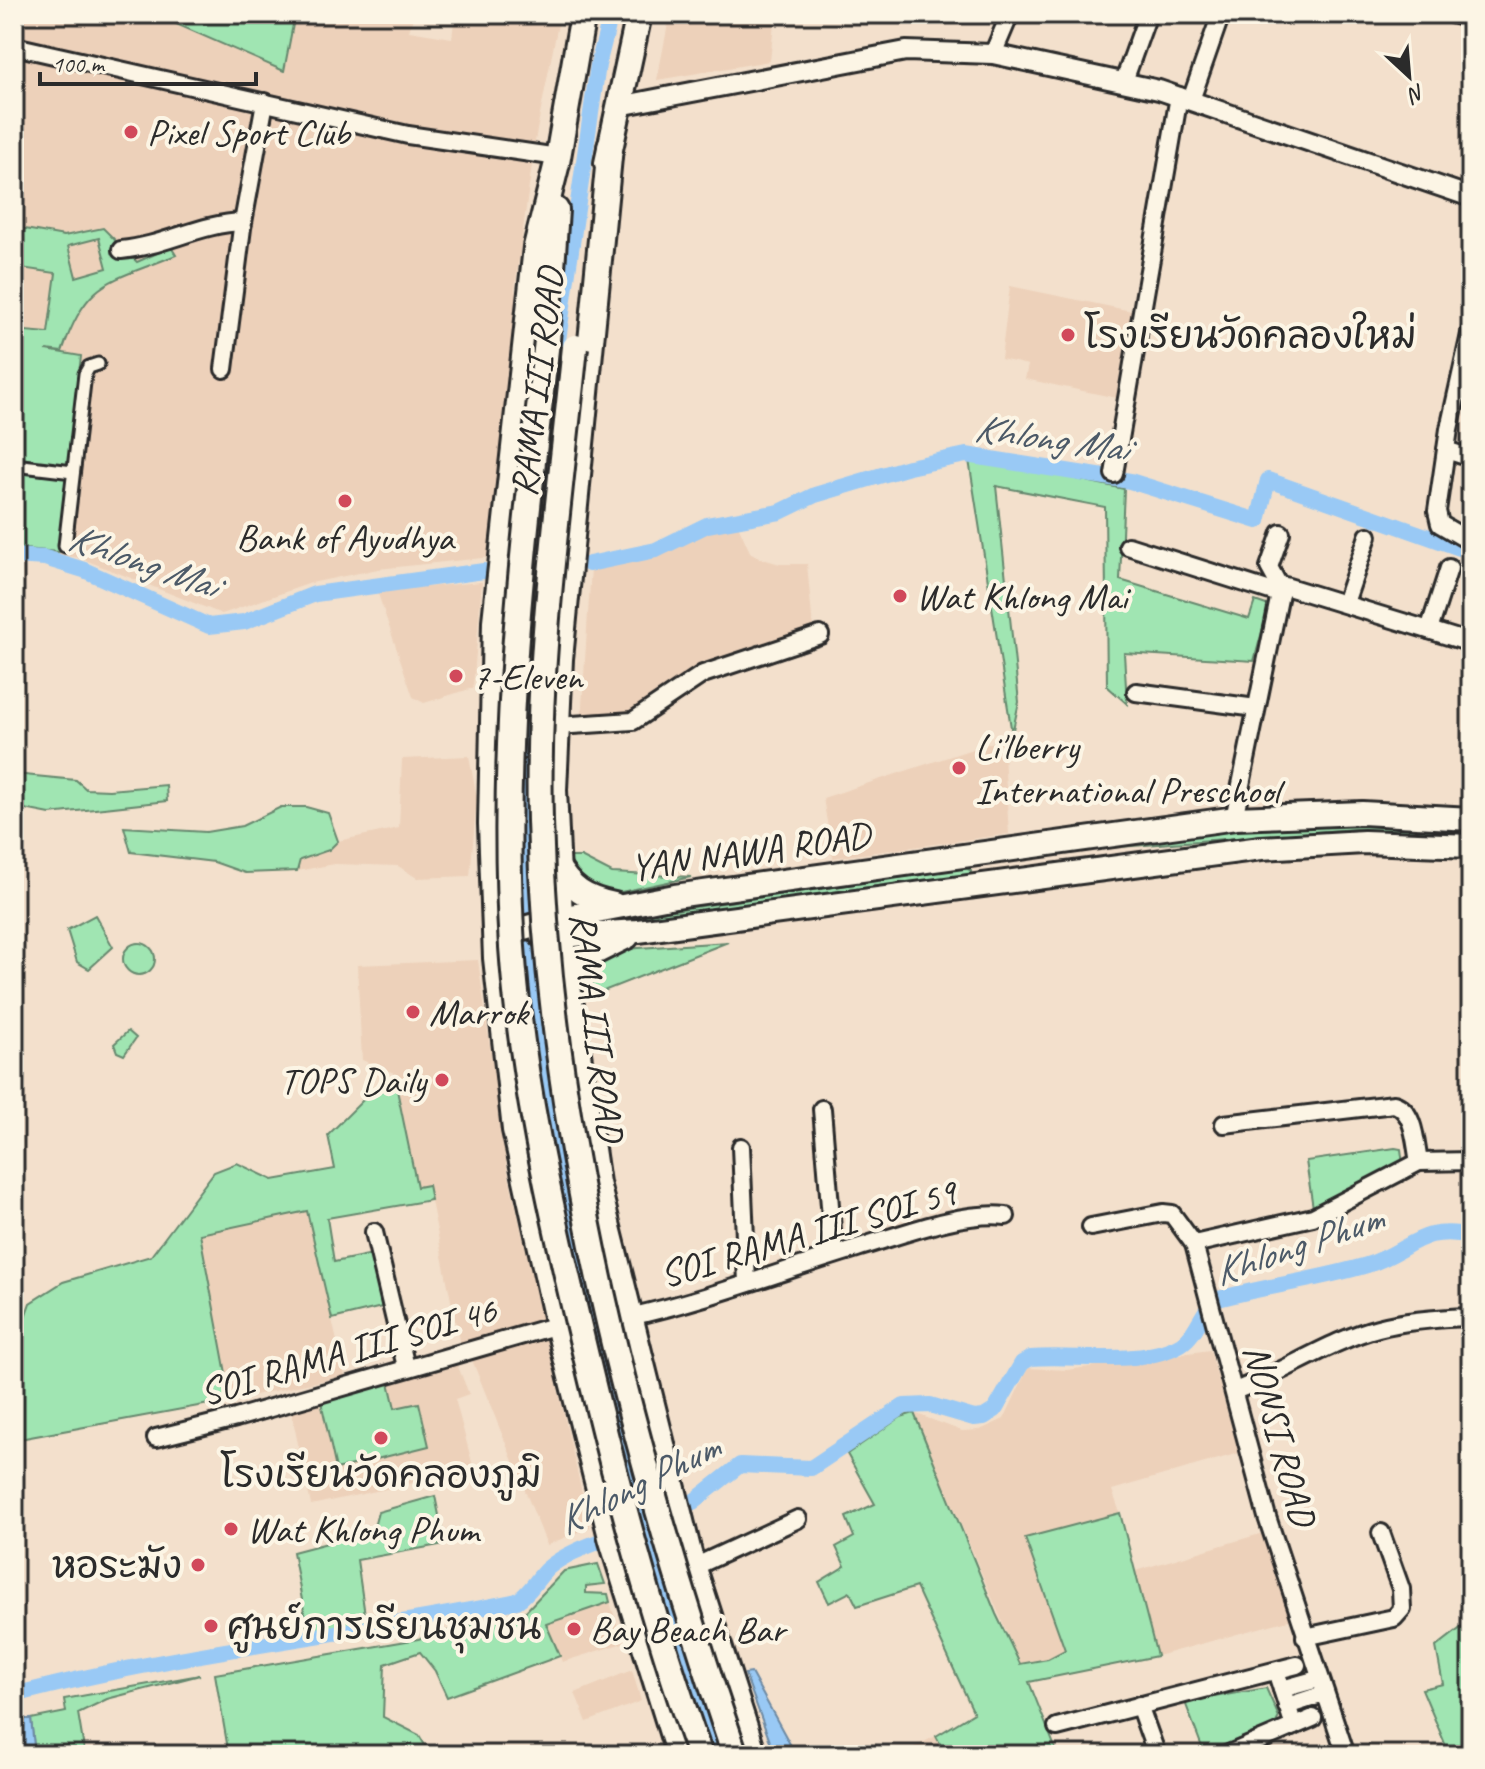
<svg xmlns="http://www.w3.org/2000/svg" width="1485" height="1769" viewBox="0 0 1485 1769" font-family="Caveat,'Playpen Sans Thai',sans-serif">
	<rect width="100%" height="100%" fill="#f3e0cc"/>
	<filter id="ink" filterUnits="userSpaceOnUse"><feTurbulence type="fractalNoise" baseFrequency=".0125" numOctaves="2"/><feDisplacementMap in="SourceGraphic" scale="16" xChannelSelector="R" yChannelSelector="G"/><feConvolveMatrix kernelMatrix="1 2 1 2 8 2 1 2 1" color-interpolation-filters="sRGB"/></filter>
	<g filter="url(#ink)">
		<g fill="#edd1ba">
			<polygon points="14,14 414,14 409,31 452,38 455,14 560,14 536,135 515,288 519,326 492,557 378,569 311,583 222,614 80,558 14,548"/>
			<polygon points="670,14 775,14 770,61 657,80"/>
			<polygon points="1010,286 1136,312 1122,399 1025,379 1028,365 1001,359"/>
			<polygon points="737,523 750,552 759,558 780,564 807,564 813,628 633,715 581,721 591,568 662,551 699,531"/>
			<polygon points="482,582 473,688 424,703 413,697 377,591"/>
			<polygon points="1003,739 1009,834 833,858 823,798"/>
			<polygon points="469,756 477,798 470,876 417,878 398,866 335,864 297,871 300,860 329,850 338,841 399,828 402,759"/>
			<polygon points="478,960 507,1168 590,1527 547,1545 470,1355 460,1345 428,1186 417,1188 394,1073 362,1060 357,965"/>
			<polygon points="307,1211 345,1376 231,1400 200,1234"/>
			<polygon points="1210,1350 1239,1453 1112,1490 1120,1513 1025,1538 1065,1650 1048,1659 1020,1664 914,1413 962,1431 980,1430 1004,1419 1028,1368 1067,1370"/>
			<polygon points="455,1359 469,1394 455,1399 474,1470 311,1505 290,1406"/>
			<polygon points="1263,1533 1292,1619 1157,1656 1135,1571"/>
			<polygon points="610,1602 623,1643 562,1662 546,1624"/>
			<polygon points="632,1670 641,1701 587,1722 575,1693"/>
			<polygon points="936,1736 946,1755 897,1755"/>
		</g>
		<g fill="#a0e5b2" stroke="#66886e" stroke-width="2" fill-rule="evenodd">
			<polygon points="162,14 295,14 284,71 167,20"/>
			<path d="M 14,227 L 64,236 L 103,228 L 137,262 L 171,247 L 176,255 C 109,283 87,278 62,352 L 46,350 L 81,356 L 59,552 L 14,548 L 14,330 L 48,333 L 56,273 L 14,267 ZM 99,238 L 107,268 L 76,277 L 68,246 Z"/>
			<polygon points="969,460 986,460 1124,489 1120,580 1249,619 1255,601 1269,606 1254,661 1124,653 1127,704 1107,686 1105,507 996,486 1019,702 1012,734"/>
			<polygon points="14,774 76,780 86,789 109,790 166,785 167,801 50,814 14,807"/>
			<polygon points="281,807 306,807 328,813 338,841 329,850 300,860 297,871 245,873 214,862 131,852 124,827 206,832 242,826"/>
			<polygon points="1356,821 1471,829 1471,836 1356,829 1092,849 1271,826"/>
			<polygon points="569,857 581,857 612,873 691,877 621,892 594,890 572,873"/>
			<polygon points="966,868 971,871 970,877 870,887 624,921 625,917"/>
			<polygon points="95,915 113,947 89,969 77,962 67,930"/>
			<polygon points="728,942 596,994 588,970 589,963 624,949"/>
			<circle cx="139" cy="959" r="16"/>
			<polygon points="128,1031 136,1038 124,1055 117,1052 114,1044"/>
			<polygon points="396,1085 417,1187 428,1185 431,1200 327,1218 334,1262 373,1254 386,1306 332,1319 307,1211 200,1234 231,1400 14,1440 16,1342 30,1303 63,1282 151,1256 214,1172 237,1163 273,1180 335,1169 328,1135 367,1096"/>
			<polygon points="1395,1148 1401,1149 1403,1164 1319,1209 1313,1208 1306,1161"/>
			<polygon points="1463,1240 1471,1242 1471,1314 1469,1314"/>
			<polygon points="388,1378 395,1408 419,1403 429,1446 336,1469 320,1397"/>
			<polygon points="914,1413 996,1614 1020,1664 1048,1659 1065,1650 1025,1538 1120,1513 1157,1656 1029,1682 1058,1755 946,1755 936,1736 974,1713 916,1587 857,1606 850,1592 829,1603 819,1582 845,1566 836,1547 854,1537 846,1517 875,1504 847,1454 901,1417"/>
			<polygon points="435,1496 445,1544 357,1560 366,1622 308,1632 293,1552 373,1531 378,1512"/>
			<polygon points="598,1564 605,1584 586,1586 586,1593 608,1594 610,1602 546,1624 560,1656 447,1697 435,1671 420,1652 385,1664 383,1717 419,1735 426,1747 412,1755 229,1755 215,1674 418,1639 526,1611 564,1571"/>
			<polygon points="1471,1607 1471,1744 1448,1751 1422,1689 1443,1684 1436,1647 1463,1626"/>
			<polygon points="200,1675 107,1699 78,1713 85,1755 35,1755 31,1719 66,1712 64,1699"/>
			<polygon points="1266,1688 1279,1717 1275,1725 1205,1755 1185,1702"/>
		</g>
		<g fill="#99c9f5" stroke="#6d8aa4" stroke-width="2">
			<polygon points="751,1673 796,1755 775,1755 745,1674"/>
			<polygon points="14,1698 25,1719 31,1719 35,1755 14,1755"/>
		</g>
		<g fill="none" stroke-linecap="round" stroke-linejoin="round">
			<g stroke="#99c9f5" stroke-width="16">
				<polyline points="557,347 598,65 611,14"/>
				<polyline points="14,556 45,558 84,570 209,626 244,622 315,594 484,571"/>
				<polyline points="589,564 656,550 707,525 780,512 815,495 909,467 966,455 1130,481 1258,521 1268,480 1471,552"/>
				<path d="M 526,668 C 520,795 521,922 536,1048 C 543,1106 557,1163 570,1220 C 587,1296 603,1373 622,1449 C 649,1552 677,1656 715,1755"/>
				<path d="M 672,1511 L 693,1502 L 740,1465 L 811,1468 L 904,1406 L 930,1405 L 974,1418 L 984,1417 L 995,1410 L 1022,1363 L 1031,1358 C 1074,1354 1143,1367 1181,1344 C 1197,1334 1201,1312 1215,1300 C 1265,1286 1318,1280 1367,1265 C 1410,1252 1419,1224 1471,1236"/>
				<path d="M 14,1695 C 179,1651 350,1635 517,1601 C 531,1592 536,1579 548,1568 C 567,1552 594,1544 618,1534"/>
			</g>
			<g stroke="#2b2b2b" stroke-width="17">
				<g id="pedestrian">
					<polyline points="14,465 73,472"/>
					<polyline points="65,546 85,374 89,367 98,364"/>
				</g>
			</g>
			<g stroke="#2b2b2b" stroke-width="22">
				<g id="minor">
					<polyline points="1452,14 1471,19"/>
					<polyline points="14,46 408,135 558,157"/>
					<polyline points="993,54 1010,14"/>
					<polyline points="1124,81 1148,14"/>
					<polyline points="1191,100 1221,14"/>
					<path d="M 121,250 C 164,246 201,223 243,222"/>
					<polyline points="1471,330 1449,429 1437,511 1440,524 1471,542"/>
					<polyline points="224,369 242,228 265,102"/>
					<polyline points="1446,450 1471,458"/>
					<polyline points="1114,474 1179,96"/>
					<polyline points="1128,546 1280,594"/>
					<polyline points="1281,589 1269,567 1281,533"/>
					<polyline points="1345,603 1368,536"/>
					<polyline points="1429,630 1449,568"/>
					<polyline points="1136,692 1256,708"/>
					<polyline points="557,726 633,721 703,674 820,635"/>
					<polyline points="1234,819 1281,589 1285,586 1471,643"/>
					<polyline points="822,1109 834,1254"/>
					<path d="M 1224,1124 L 1394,1104 C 1415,1111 1415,1143 1419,1162"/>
					<polyline points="741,1147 747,1283"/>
					<polyline points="1091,1227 1163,1213 1172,1214 1194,1244 1267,1517 1346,1755"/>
					<polyline points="374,1232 406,1367"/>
					<polyline points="1194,1244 1313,1217 1419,1162 1471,1161"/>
					<path d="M 629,1317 C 707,1300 781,1271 857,1248 C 901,1235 961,1211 1006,1216"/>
					<path d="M 1234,1391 C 1282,1374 1331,1340 1378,1328 C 1408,1320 1440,1318 1471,1317"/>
					<polyline points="156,1438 236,1418 558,1325"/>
					<polyline points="694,1567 798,1519"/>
					<polyline points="1305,1637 1394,1618 1402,1609 1401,1589 1381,1533"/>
					<polyline points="1276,1671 1294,1726"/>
					<polyline points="1282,1689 1318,1679"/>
					<polyline points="1139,1705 1157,1755"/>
					<polyline points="1287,1706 1324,1694"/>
					<polyline points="1057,1727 1297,1665"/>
					<polyline points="1226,1755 1313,1718"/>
				</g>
			</g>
			<g stroke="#2b2b2b" stroke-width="24">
				<polyline id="tertiary" points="619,106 906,51 993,54 1159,90 1471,197"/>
			</g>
			<g stroke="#2b2b2b" stroke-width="28">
				<g id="secondary">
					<path d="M 556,863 C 571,889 585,898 614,904"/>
					<polyline points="495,936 560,918 675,896 1236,818 1362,813 1471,819"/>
					<polyline points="542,937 638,931 1261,848 1364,842 1471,846"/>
					<polyline points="567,987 587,957 627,937"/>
				</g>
			</g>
			<g stroke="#2b2b2b" stroke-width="30">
				<g id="primary">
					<polyline points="583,14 557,163 536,247 495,621 491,824 496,958 515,1130 558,1325 612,1541 679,1755"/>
					<polyline points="610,147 560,659 554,790 561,938 597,1183 689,1553 754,1755"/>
					<polyline points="607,163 639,14"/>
					<polyline points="547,341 556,210"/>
				</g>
			</g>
			<use href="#pedestrian" stroke="#fcf5e5" stroke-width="11"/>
			<use href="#minor" stroke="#fcf5e5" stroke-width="16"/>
			<use href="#tertiary" stroke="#fcf5e5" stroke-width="18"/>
			<use href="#secondary" stroke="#fcf5e5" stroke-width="22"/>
			<use href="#primary" stroke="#fcf5e5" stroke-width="24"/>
			<g stroke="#2b2b2b" stroke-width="30" stroke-linecap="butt">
				<g id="primary-bridge">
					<path d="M 547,341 C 523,543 499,743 512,947 C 521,1076 550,1205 580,1331 C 614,1475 650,1616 700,1755"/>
					<path d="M 575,347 C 559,504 536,662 540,821 C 548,1136 634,1458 735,1755"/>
				</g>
			</g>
			<use href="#primary-bridge" stroke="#fcf5e5" stroke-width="24"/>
		</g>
	</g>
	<g fill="#d1495b" stroke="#fcf5e5" stroke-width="3">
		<circle cx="131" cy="132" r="8"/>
		<circle cx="1068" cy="335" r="8"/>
		<circle cx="345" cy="501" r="8"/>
		<circle cx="900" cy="596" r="8"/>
		<circle cx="456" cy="676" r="8"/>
		<circle cx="959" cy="768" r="8"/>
		<circle cx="413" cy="1012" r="8"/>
		<circle cx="442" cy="1080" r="8"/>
		<circle cx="381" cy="1438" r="8"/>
		<circle cx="231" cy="1529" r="8"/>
		<circle cx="198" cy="1565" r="8"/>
		<circle cx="211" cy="1626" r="8"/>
		<circle cx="574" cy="1629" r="8"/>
	</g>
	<g text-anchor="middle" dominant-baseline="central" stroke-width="8" stroke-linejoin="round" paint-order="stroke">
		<g font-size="38" fill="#2b2b2b" stroke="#fcf5e5" text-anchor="start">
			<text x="147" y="132">Pixel Sport Club</text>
			<text x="1084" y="335">โรงเรียนวัดคลองใหม่</text>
			<text x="345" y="537" text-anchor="middle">Bank of Ayudhya</text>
			<text x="916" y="596">Wat Khlong Mai</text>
			<text x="472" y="676">7-Eleven</text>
			<text x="975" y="746">Li'lberry<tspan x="975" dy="44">International Preschool</tspan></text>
			<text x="429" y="1012">Marrok</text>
			<text x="426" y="1080" text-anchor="end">TOPS Daily</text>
			<text x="381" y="1474" text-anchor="middle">โรงเรียนวัดคลองภูมิ</text>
			<text x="247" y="1529">Wat Khlong Phum</text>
			<text x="182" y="1565" text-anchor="end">หอระฆัง</text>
			<text x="227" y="1626">ศูนย์การเรียนชุมชน</text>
			<text x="590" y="1629">Bay Beach Bar</text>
		</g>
		<g font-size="38" fill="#2b2b2b" stroke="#fcf5e5">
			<text transform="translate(537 382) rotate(-83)">RAMA III ROAD</text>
			<text transform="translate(750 851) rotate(-8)">YAN NAWA ROAD</text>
			<text transform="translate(597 1027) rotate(83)">RAMA III ROAD</text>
			<text transform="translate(808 1233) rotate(-16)">SOI RAMA III SOI 59</text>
			<text transform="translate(348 1351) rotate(-16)">SOI RAMA III SOI 46</text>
			<text transform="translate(1280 1435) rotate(75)">NONSI ROAD</text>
		</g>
		<g font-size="40" font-style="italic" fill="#4c5a68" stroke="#fcf5e5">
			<text transform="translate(1051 438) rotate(8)">Khlong Mai</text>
			<text transform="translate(143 561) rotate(19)">Khlong Mai</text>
			<text transform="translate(1298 1245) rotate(-19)">Khlong Phum</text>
			<text transform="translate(638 1484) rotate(-27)">Khlong Phum</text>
		</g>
	</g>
	<rect width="1485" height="1769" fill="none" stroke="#fcf5e5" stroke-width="48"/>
	<rect x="24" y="24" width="1437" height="1721" fill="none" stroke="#2b2b2b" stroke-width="3" filter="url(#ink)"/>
	<g transform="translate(1409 76) rotate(154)" stroke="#fcf5e5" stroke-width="6" paint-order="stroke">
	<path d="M0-6L14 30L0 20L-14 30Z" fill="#2b2b2b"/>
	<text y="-12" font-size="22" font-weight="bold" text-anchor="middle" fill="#2b2b2b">N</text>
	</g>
	<path d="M40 72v12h216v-12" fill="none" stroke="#2b2b2b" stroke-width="4"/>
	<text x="52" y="72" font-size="24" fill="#2b2b2b" stroke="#fcf5e5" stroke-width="6" paint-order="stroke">100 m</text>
</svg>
